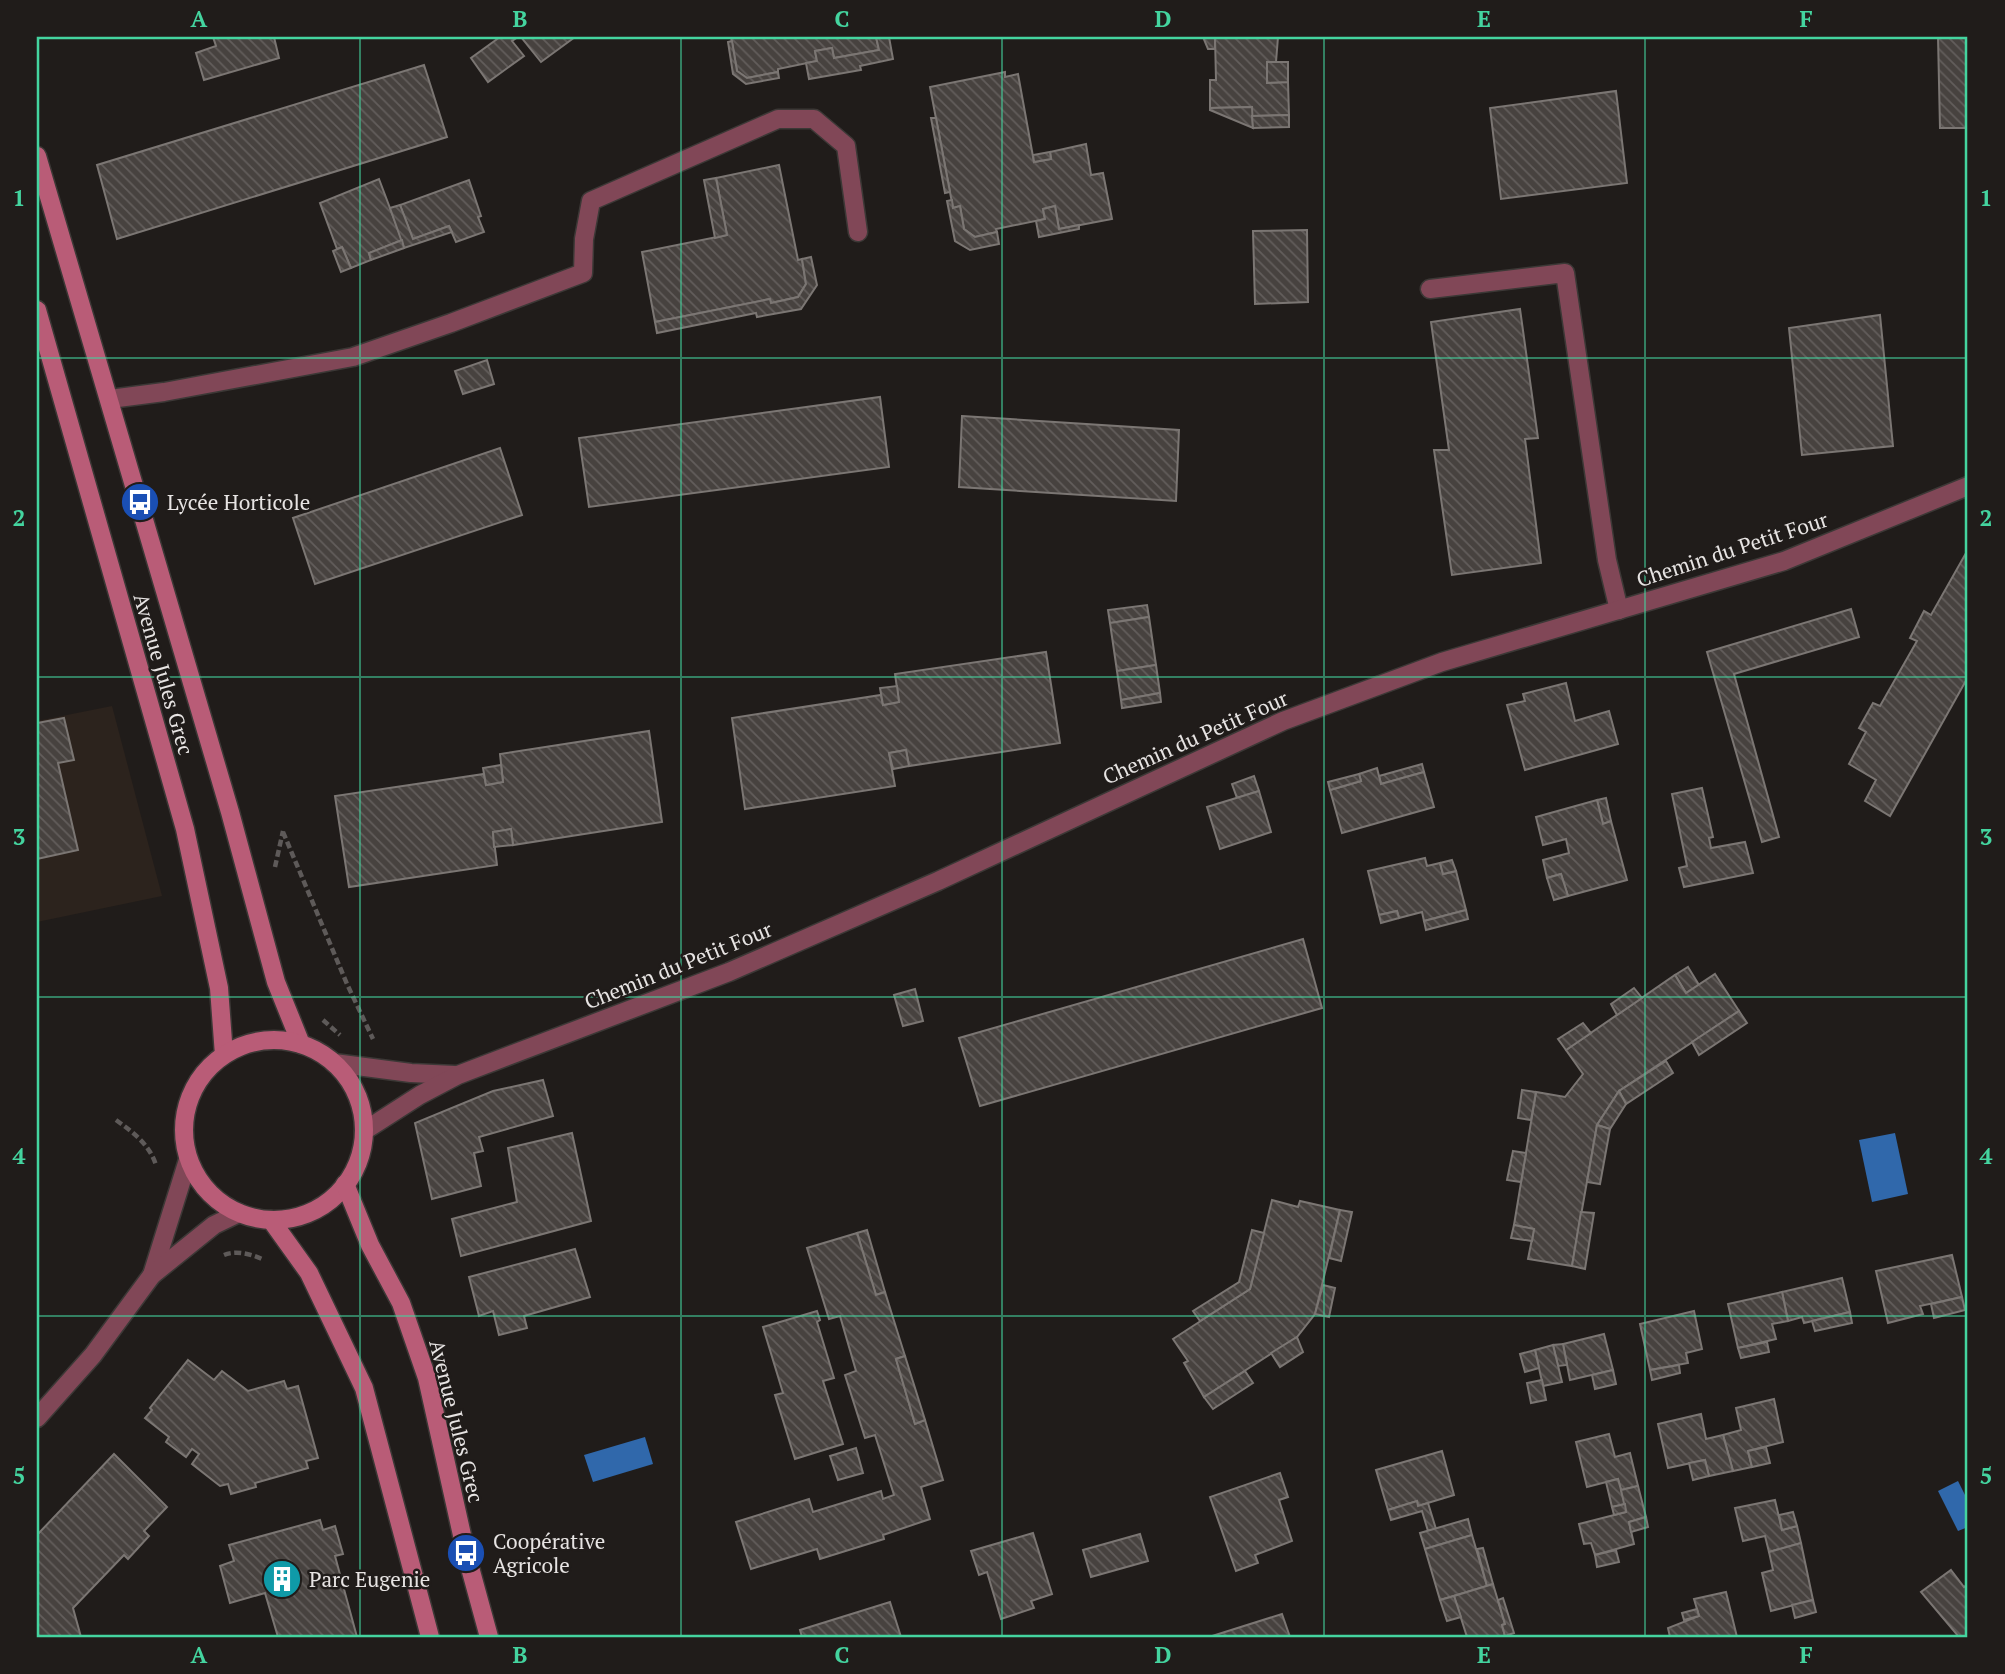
<svg xmlns="http://www.w3.org/2000/svg" width="2005" height="1674" viewBox="0 0 2005 1674" font-family="'PT Serif',serif">
	<defs>
		<pattern id="building-back-hatch" width="6" height="6" patternUnits="userSpaceOnUse" patternTransform="scale(1.75)"><rect width="6" height="6" fill="#47423f"/><path d="M-1 5l2 2M0 0l6 6M5-1l2 2" fill="none" stroke="#625d5b"/></pattern>
	</defs>
	<rect width="100%" height="100%" fill="#201c1a"/>
	<polygon fill="#2c231d" points="112,706 162,896 37,922 37,721"/>
	<g fill="#3068ab">
		<polygon points="1895,1133 1908,1194 1872,1202 1859,1140"/>
		<polygon points="645,1437 653,1464 593,1482 584,1455"/>
		<polygon points="1958,1481 1968,1501 1968,1527 1958,1531 1938,1491"/>
	</g>
	<g fill="url(#building-back-hatch)" stroke="#7b7673" stroke-width="2">
		<polygon points="213,37 274,37 279,58 204,80 196,53 216,46"/>
		<polygon points="500,37 518,37 512,41 524,56 488,82 471,58"/>
		<polygon points="521,37 575,37 541,62"/>
		<polygon points="731,37 876,37 879,50 834,58 832,48 815,51 817,61 778,69 778,72 747,78 737,71"/>
		<polygon points="876,37 889,37 893,59 860,66 861,70 809,79 806,63 817,61 815,51 832,48 834,58 879,50"/>
		<polygon points="1203,37 1215,37 1215,49 1208,49"/>
		<polygon points="1215,37 1278,37 1276,62 1267,62 1267,83 1288,82 1289,115 1252,116 1252,107 1210,108 1210,80 1216,80"/>
		<polygon points="1938,37 1968,37 1968,128 1940,128"/>
		<polygon points="732,41 737,71 747,78 778,72 779,78 746,84 733,74 728,42"/>
		<polygon points="1267,62 1288,62 1288,82 1267,83"/>
		<polygon points="424,65 447,137 117,239 97,165"/>
		<polygon points="1005,72 1005,77 1018,74 1034,162 1051,159 1050,152 1086,144 1091,175 1103,173 1112,219 1059,229 1055,206 1043,209 1045,219 996,229 997,232 975,237 964,229 960,206 953,208 930,87"/>
		<polygon points="1616,91 1627,183 1501,199 1490,108"/>
		<polygon points="1252,107 1253,128 1210,110 1210,108"/>
		<polygon points="1289,115 1289,127 1253,128 1252,116"/>
		<polygon points="931,118 936,118 950,192 945,193"/>
		<polygon points="1050,152 1051,159 1034,162 1033,155"/>
		<polygon points="779,165 798,260 802,259 806,284 798,297 771,303 770,299 655,322 642,252 727,235 716,178"/>
		<polygon points="716,178 727,235 715,238 704,180"/>
		<polygon points="379,179 402,240 369,253 371,260 351,268 342,247 337,249 320,203"/>
		<polygon points="469,180 481,216 478,217 484,232 456,242 449,226 413,239 400,205"/>
		<polygon points="952,200 953,208 960,206 964,229 975,237 997,232 999,244 970,250 955,241 947,201"/>
		<polygon points="400,205 413,239 449,226 452,232 404,248 390,208"/>
		<polygon points="1055,206 1059,229 1079,225 1079,229 1039,237 1036,221 1045,219 1043,209"/>
		<polygon points="1307,230 1308,302 1255,304 1253,231"/>
		<polygon points="402,240 404,248 371,260 369,253"/>
		<polygon points="342,247 351,268 341,272 333,251"/>
		<polygon points="811,257 817,285 801,309 757,317 756,313 657,333 655,322 770,299 771,303 798,297 806,284 802,259"/>
		<polygon points="1520,309 1538,438 1525,439 1541,563 1452,575 1434,450 1449,450 1431,322"/>
		<polygon points="1880,315 1893,446 1802,455 1789,328"/>
		<polygon points="487,360 494,384 463,394 455,371"/>
		<polygon points="880,397 889,467 589,507 579,438"/>
		<polygon points="962,416 1179,430 1176,501 959,487"/>
		<polygon points="500,448 522,515 315,584 293,518"/>
		<polygon points="1966,553 1968,554 1968,677 1890,816 1865,801 1876,780 1849,764 1866,732 1859,728 1873,703 1880,706 1917,641 1910,638 1924,611 1931,615"/>
		<polygon points="1147,605 1149,617 1110,623 1108,610"/>
		<polygon points="1851,609 1859,637 1734,674 1779,837 1762,842 1707,652"/>
		<polygon points="1149,617 1156,665 1117,671 1110,623"/>
		<polygon points="1046,652 1060,743 909,766 906,750 889,753 895,786 745,809 732,718 881,695 883,705 899,702 895,674"/>
		<polygon points="1156,665 1160,693 1121,700 1117,671"/>
		<polygon points="1566,683 1575,721 1609,711 1618,744 1525,770 1507,705 1525,701 1523,694"/>
		<polygon points="897,686 899,702 883,705 880,688"/>
		<polygon points="1160,693 1161,702 1122,708 1121,700"/>
		<polygon points="64,718 74,760 58,763 78,850 37,859 37,723"/>
		<polygon points="649,731 662,822 513,845 511,829 493,832 497,865 349,887 335,796 484,774 486,785 503,782 500,754"/>
		<polygon points="906,750 909,766 893,769 889,753"/>
		<polygon points="1422,764 1424,772 1381,784 1379,776"/>
		<polygon points="501,765 503,782 486,785 483,768"/>
		<polygon points="1377,768 1381,784 1424,772 1434,807 1342,833 1330,790 1361,781 1359,774"/>
		<polygon points="1359,774 1361,781 1330,790 1328,782"/>
		<polygon points="1254,776 1259,791 1237,798 1232,784"/>
		<polygon points="1702,788 1713,837 1709,838 1711,848 1745,842 1753,873 1684,887 1679,868 1687,866 1672,794"/>
		<polygon points="1259,791 1271,832 1220,849 1207,807"/>
		<polygon points="1606,798 1611,821 1603,824 1597,800"/>
		<polygon points="1597,800 1603,824 1611,821 1627,880 1568,896 1561,874 1547,878 1543,860 1569,853 1566,839 1543,845 1536,817"/>
		<polygon points="511,829 513,845 494,847 493,832"/>
		<polygon points="1425,858 1427,866 1440,863 1443,874 1456,871 1466,910 1424,921 1422,912 1399,918 1397,911 1379,915 1368,871"/>
		<polygon points="1452,860 1456,871 1443,874 1440,863"/>
		<polygon points="1561,874 1568,896 1554,900 1547,878"/>
		<polygon points="1466,910 1468,919 1426,930 1424,921"/>
		<polygon points="1397,911 1399,918 1381,923 1379,915"/>
		<polygon points="1303,939 1322,1008 980,1106 959,1038"/>
		<polygon points="1688,967 1699,985 1686,993 1675,975"/>
		<polygon points="1715,974 1739,1011 1619,1091 1597,1125 1572,1266 1528,1259 1534,1229 1514,1225 1536,1092 1565,1097 1583,1074 1566,1050 1675,975 1686,993"/>
		<polygon points="1634,988 1642,998 1617,1015 1611,1004"/>
		<polygon points="915,989 923,1021 903,1026 894,995"/>
		<polygon points="1739,1011 1747,1023 1699,1055 1692,1042"/>
		<polygon points="1583,1023 1591,1033 1566,1050 1558,1039"/>
		<polygon points="1666,1061 1673,1073 1626,1104 1619,1091"/>
		<polygon points="543,1080 553,1116 479,1137 483,1151 474,1153 481,1186 432,1199 415,1123 493,1091"/>
		<polygon points="1522,1090 1536,1092 1531,1120 1518,1118"/>
		<polygon points="1619,1091 1626,1104 1610,1129 1597,1125"/>
		<polygon points="1597,1125 1610,1129 1600,1184 1587,1182"/>
		<polygon points="572,1133 591,1221 461,1256 452,1219 517,1202 508,1148"/>
		<polygon points="1513,1151 1526,1153 1521,1182 1507,1180"/>
		<polygon points="1272,1200 1298,1207 1300,1201 1340,1210 1315,1314 1297,1337 1204,1397 1184,1363 1188,1361 1173,1339 1250,1289"/>
		<polygon points="1340,1210 1352,1212 1341,1261 1329,1258"/>
		<polygon points="1581,1212 1594,1213 1585,1269 1572,1266"/>
		<polygon points="1514,1225 1534,1229 1532,1241 1511,1238"/>
		<polygon points="867,1230 885,1292 876,1295 857,1233"/>
		<polygon points="1252,1230 1264,1233 1250,1289 1200,1321 1193,1311 1239,1282"/>
		<polygon points="857,1233 876,1295 885,1292 905,1356 896,1359 915,1424 925,1420 943,1480 921,1487 930,1519 883,1535 884,1539 820,1559 817,1549 751,1569 736,1522 809,1499 813,1512 881,1491 883,1499 894,1495 875,1435 865,1438 845,1375 856,1371 840,1316 829,1319 807,1248"/>
		<polygon points="575,1249 590,1297 524,1316 527,1328 499,1335 493,1311 479,1316 469,1277"/>
		<polygon points="1952,1255 1962,1297 1920,1306 1923,1314 1888,1323 1876,1271"/>
		<polygon points="1842,1278 1850,1312 1804,1323 1802,1317 1788,1321 1782,1292"/>
		<polygon points="1323,1285 1335,1288 1329,1317 1315,1314"/>
		<polygon points="1782,1292 1788,1321 1772,1324 1776,1339 1738,1348 1728,1304"/>
		<polygon points="1962,1297 1965,1310 1934,1318 1931,1304"/>
		<polygon points="817,1311 820,1320 817,1322 834,1378 823,1381 843,1444 795,1459 775,1395 783,1393 763,1327"/>
		<polygon points="1694,1311 1702,1349 1686,1353 1688,1363 1650,1370 1640,1324"/>
		<polygon points="1850,1312 1852,1323 1815,1331 1812,1321"/>
		<polygon points="1604,1334 1613,1370 1570,1380 1563,1344"/>
		<polygon points="1297,1337 1303,1352 1280,1367 1271,1353"/>
		<polygon points="1767,1342 1769,1352 1741,1358 1738,1348"/>
		<polygon points="1563,1344 1567,1365 1558,1366 1553,1345"/>
		<polygon points="1553,1345 1562,1382 1543,1386 1535,1350"/>
		<polygon points="1535,1350 1539,1368 1525,1372 1520,1354"/>
		<polygon points="905,1356 925,1420 915,1424 896,1359"/>
		<polygon points="188,1360 214,1380 222,1371 248,1391 284,1381 287,1389 298,1386 318,1458 306,1461 308,1468 255,1483 256,1487 231,1494 228,1484 220,1486 192,1464 199,1454 192,1449 186,1457 166,1442 169,1437 145,1418 152,1410 150,1408"/>
		<polygon points="1679,1365 1680,1373 1652,1380 1650,1370"/>
		<polygon points="1613,1370 1616,1384 1595,1389 1592,1375"/>
		<polygon points="1245,1371 1253,1383 1213,1409 1204,1397"/>
		<polygon points="1542,1380 1546,1400 1531,1403 1527,1383"/>
		<polygon points="1774,1399 1783,1442 1748,1451 1752,1467 1733,1471 1723,1435 1741,1430 1736,1408"/>
		<polygon points="1701,1414 1706,1439 1723,1435 1733,1471 1709,1476 1705,1460 1668,1468 1658,1424"/>
		<polygon points="1609,1434 1615,1457 1630,1453 1638,1486 1621,1490 1618,1479 1587,1487 1576,1442"/>
		<polygon points="1766,1447 1770,1463 1752,1467 1748,1451"/>
		<polygon points="856,1448 863,1473 838,1480 830,1456"/>
		<polygon points="1442,1451 1454,1495 1418,1506 1417,1501 1388,1510 1376,1470"/>
		<polygon points="114,1454 167,1507 144,1531 149,1536 128,1559 124,1555 73,1608 81,1637 37,1637 37,1535"/>
		<polygon points="1705,1460 1709,1476 1693,1480 1689,1463"/>
		<polygon points="1280,1473 1288,1497 1279,1500 1292,1541 1255,1555 1258,1563 1236,1571 1210,1497"/>
		<polygon points="1618,1479 1625,1504 1612,1507 1606,1482"/>
		<polygon points="1638,1486 1646,1517 1629,1522 1634,1544 1595,1555 1591,1543 1584,1544 1579,1524 1626,1512 1621,1490"/>
		<polygon points="1775,1500 1782,1530 1797,1526 1801,1543 1769,1552 1765,1536 1743,1541 1735,1508"/>
		<polygon points="1417,1501 1418,1506 1428,1503 1436,1529 1428,1531 1422,1511 1391,1520 1388,1510"/>
		<polygon points="1625,1504 1626,1512 1614,1515 1612,1507"/>
		<polygon points="1793,1512 1797,1526 1782,1530 1779,1515"/>
		<polygon points="1646,1517 1648,1527 1631,1532 1629,1522"/>
		<polygon points="1468,1519 1472,1535 1425,1549 1420,1533"/>
		<polygon points="320,1520 323,1530 335,1526 343,1554 335,1556 357,1637 278,1637 265,1593 230,1603 220,1566 234,1561 229,1545"/>
		<polygon points="1033,1533 1052,1594 1031,1601 1034,1608 1001,1619 987,1572 979,1575 971,1551"/>
		<polygon points="1140,1534 1148,1561 1091,1577 1083,1550"/>
		<polygon points="1472,1535 1487,1586 1440,1600 1425,1549"/>
		<polygon points="1801,1543 1813,1600 1771,1611 1762,1573 1773,1570 1769,1552"/>
		<polygon points="1483,1548 1493,1584 1487,1586 1477,1549"/>
		<polygon points="1616,1550 1619,1562 1597,1567 1595,1555"/>
		<polygon points="1951,1570 1964,1587 1968,1584 1968,1637 1959,1637 1921,1592"/>
		<polygon points="1493,1584 1505,1624 1502,1625 1505,1636 1467,1637 1454,1596"/>
		<polygon points="1726,1592 1737,1637 1670,1637 1668,1628 1699,1616 1694,1599"/>
		<polygon points="1454,1596 1461,1617 1447,1621 1440,1600"/>
		<polygon points="1503,1598 1514,1633 1505,1636 1502,1625 1505,1624 1498,1600"/>
		<polygon points="1813,1600 1816,1612 1795,1618 1792,1605"/>
		<polygon points="890,1602 901,1637 802,1637 800,1630"/>
		<polygon points="1697,1609 1699,1616 1684,1620 1682,1613"/>
		<polygon points="1282,1614 1290,1637 1209,1637"/>
	</g>
	<g fill="none" stroke-linecap="round" stroke-linejoin="round">
		<g stroke="#3c3836" stroke-width="21">
			<polyline id="lane" points="1430,289 1565,273 1607,560 1619,610"/>
		</g>
		<g stroke="#3c3836" stroke-width="21">
			<g id="street">
				<polyline points="110,399 164,392 353,357 451,323 583,273 584,239 591,201 778,119 814,119 846,146 858,232"/>
				<polyline points="334,1063 411,1073 455,1075"/>
				<polyline points="364,1131 420,1095 458,1075 729,972 938,881 1283,721 1442,662 1784,561 1968,486"/>
				<polyline points="152,1275 188,1160"/>
				<polyline points="37,1418 93,1355 152,1275 214,1225 239,1213"/>
			</g>
		</g>
		<g stroke="#3c3836" stroke-width="21">
			<g id="secondary">
				<polyline points="37,156 230,812 276,982 301,1044"/>
				<polyline points="37,310 185,829 219,988 224,1055"/>
				<circle cx="274" cy="1130" r="90"/>
				<polyline points="345,1184 370,1245 401,1303 427,1378 466,1553 489,1637"/>
				<polyline points="271,1220 309,1273 364,1388 430,1637"/>
			</g>
		</g>
		<g stroke="#5e5a59" stroke-width="4.5" stroke-dasharray="7 3.5" stroke-linecap="butt">
			<polyline points="283,832 347,984 373,1039"/>
			<polyline points="275,867 283,831"/>
			<polyline points="323,1020 340,1035"/>
			<path d="M 116,1120 C 134,1133 149,1144 156,1165"/>
			<path d="M 224,1255 C 236,1250 251,1254 262,1259"/>
		</g>
		<use href="#lane" stroke="#814757" stroke-width="18"/>
		<use href="#street" stroke="#814757" stroke-width="18"/>
		<use href="#secondary" stroke="#b95c77" stroke-width="18"/>
	</g>
	<path fill="none" stroke="#44d49f" stroke-width="2" stroke-opacity="0.55" d="M 360,37 L 360,1637M 681,37 L 681,1637M 1002,37 L 1002,1637M 1324,37 L 1324,1637M 1645,37 L 1645,1637M 37,358 L 1968,358M 37,677 L 1968,677M 37,997 L 1968,997M 37,1316 L 1968,1316"/>
	<defs>
		<g id="bus-disc" transform="scale(2.0125)"><circle r="9.5" fill="#1a4fb4" stroke="#201c1a"/><path d="M-5-6H5V4H4V6H2V4H-2V6H-4V4H-5ZM-3.5-4V0h7V-4ZM-3.5 1.2v1.5H-2V1.2ZM2 1.2v1.5H3.5V1.2Z" fill="#fff"/></g>
		<g id="building-disc" transform="scale(2.0125)"><circle r="9.5" fill="#0f9aa8" stroke="#201c1a"/><path d="M-4-6H4V6H1V3H-1V6H-4ZM-2.5-4.3h1.7v1.8h-1.7ZM.8-4.3h1.7v1.8H.8ZM-2.5-1h1.7V.8h-1.7ZM.8-1h1.7V.8H.8Z" fill="#fff"/></g>
	</defs>
	<g fill-rule="evenodd">
		<use href="#bus-disc" x="140" y="502"/>
		<use href="#bus-disc" x="466" y="1553"/>
		<use href="#building-disc" x="282" y="1579"/>
	</g>
	<g text-anchor="middle" dominant-baseline="central" stroke-width="5" stroke-linejoin="round" paint-order="stroke">
		<g font-size="21" fill="#e7e4e3" stroke="#201c1a" text-anchor="start">
			<text x="167" y="502">Lycée Horticole</text>
			<text x="493" y="1541">Coopérative<tspan x="493" dy="24">Agricole</tspan></text>
			<text x="309" y="1579">Parc Eugenie</text>
		</g>
		<g font-size="21" fill="#e7e4e3" stroke="#201c1a">
			<text transform="translate(1732 549) rotate(-18)">Chemin du Petit Four</text>
			<text transform="translate(164 674) rotate(74)">Avenue Jules Grec</text>
			<text transform="translate(1195 737) rotate(-24)">Chemin du Petit Four</text>
			<text transform="translate(678 965) rotate(-22)">Chemin du Petit Four</text>
			<text transform="translate(457 1421) rotate(76)">Avenue Jules Grec</text>
		</g>
	</g>
	<rect width="2005" height="1674" fill="none" stroke="#201c1a" stroke-width="77"/>
	<rect x="38" y="38" width="1928" height="1598" fill="none" stroke="#44d49f" stroke-width="2.5"/>
	<g font-size="23" text-anchor="middle" font-weight="bold" fill="#44d49f">
		<text x="199" y="27">A</text>
		<text x="520" y="27">B</text>
		<text x="842" y="27">C</text>
		<text x="1163" y="27">D</text>
		<text x="1484" y="27">E</text>
		<text x="1806" y="27">F</text>
		<text x="19" y="206">1</text>
		<text x="1986" y="206">1</text>
		<text x="19" y="526">2</text>
		<text x="1986" y="526">2</text>
		<text x="19" y="845">3</text>
		<text x="1986" y="845">3</text>
		<text x="19" y="1164">4</text>
		<text x="1986" y="1164">4</text>
		<text x="19" y="1484">5</text>
		<text x="1986" y="1484">5</text>
		<text x="199" y="1663">A</text>
		<text x="520" y="1663">B</text>
		<text x="842" y="1663">C</text>
		<text x="1163" y="1663">D</text>
		<text x="1484" y="1663">E</text>
		<text x="1806" y="1663">F</text>
	</g>
</svg>
